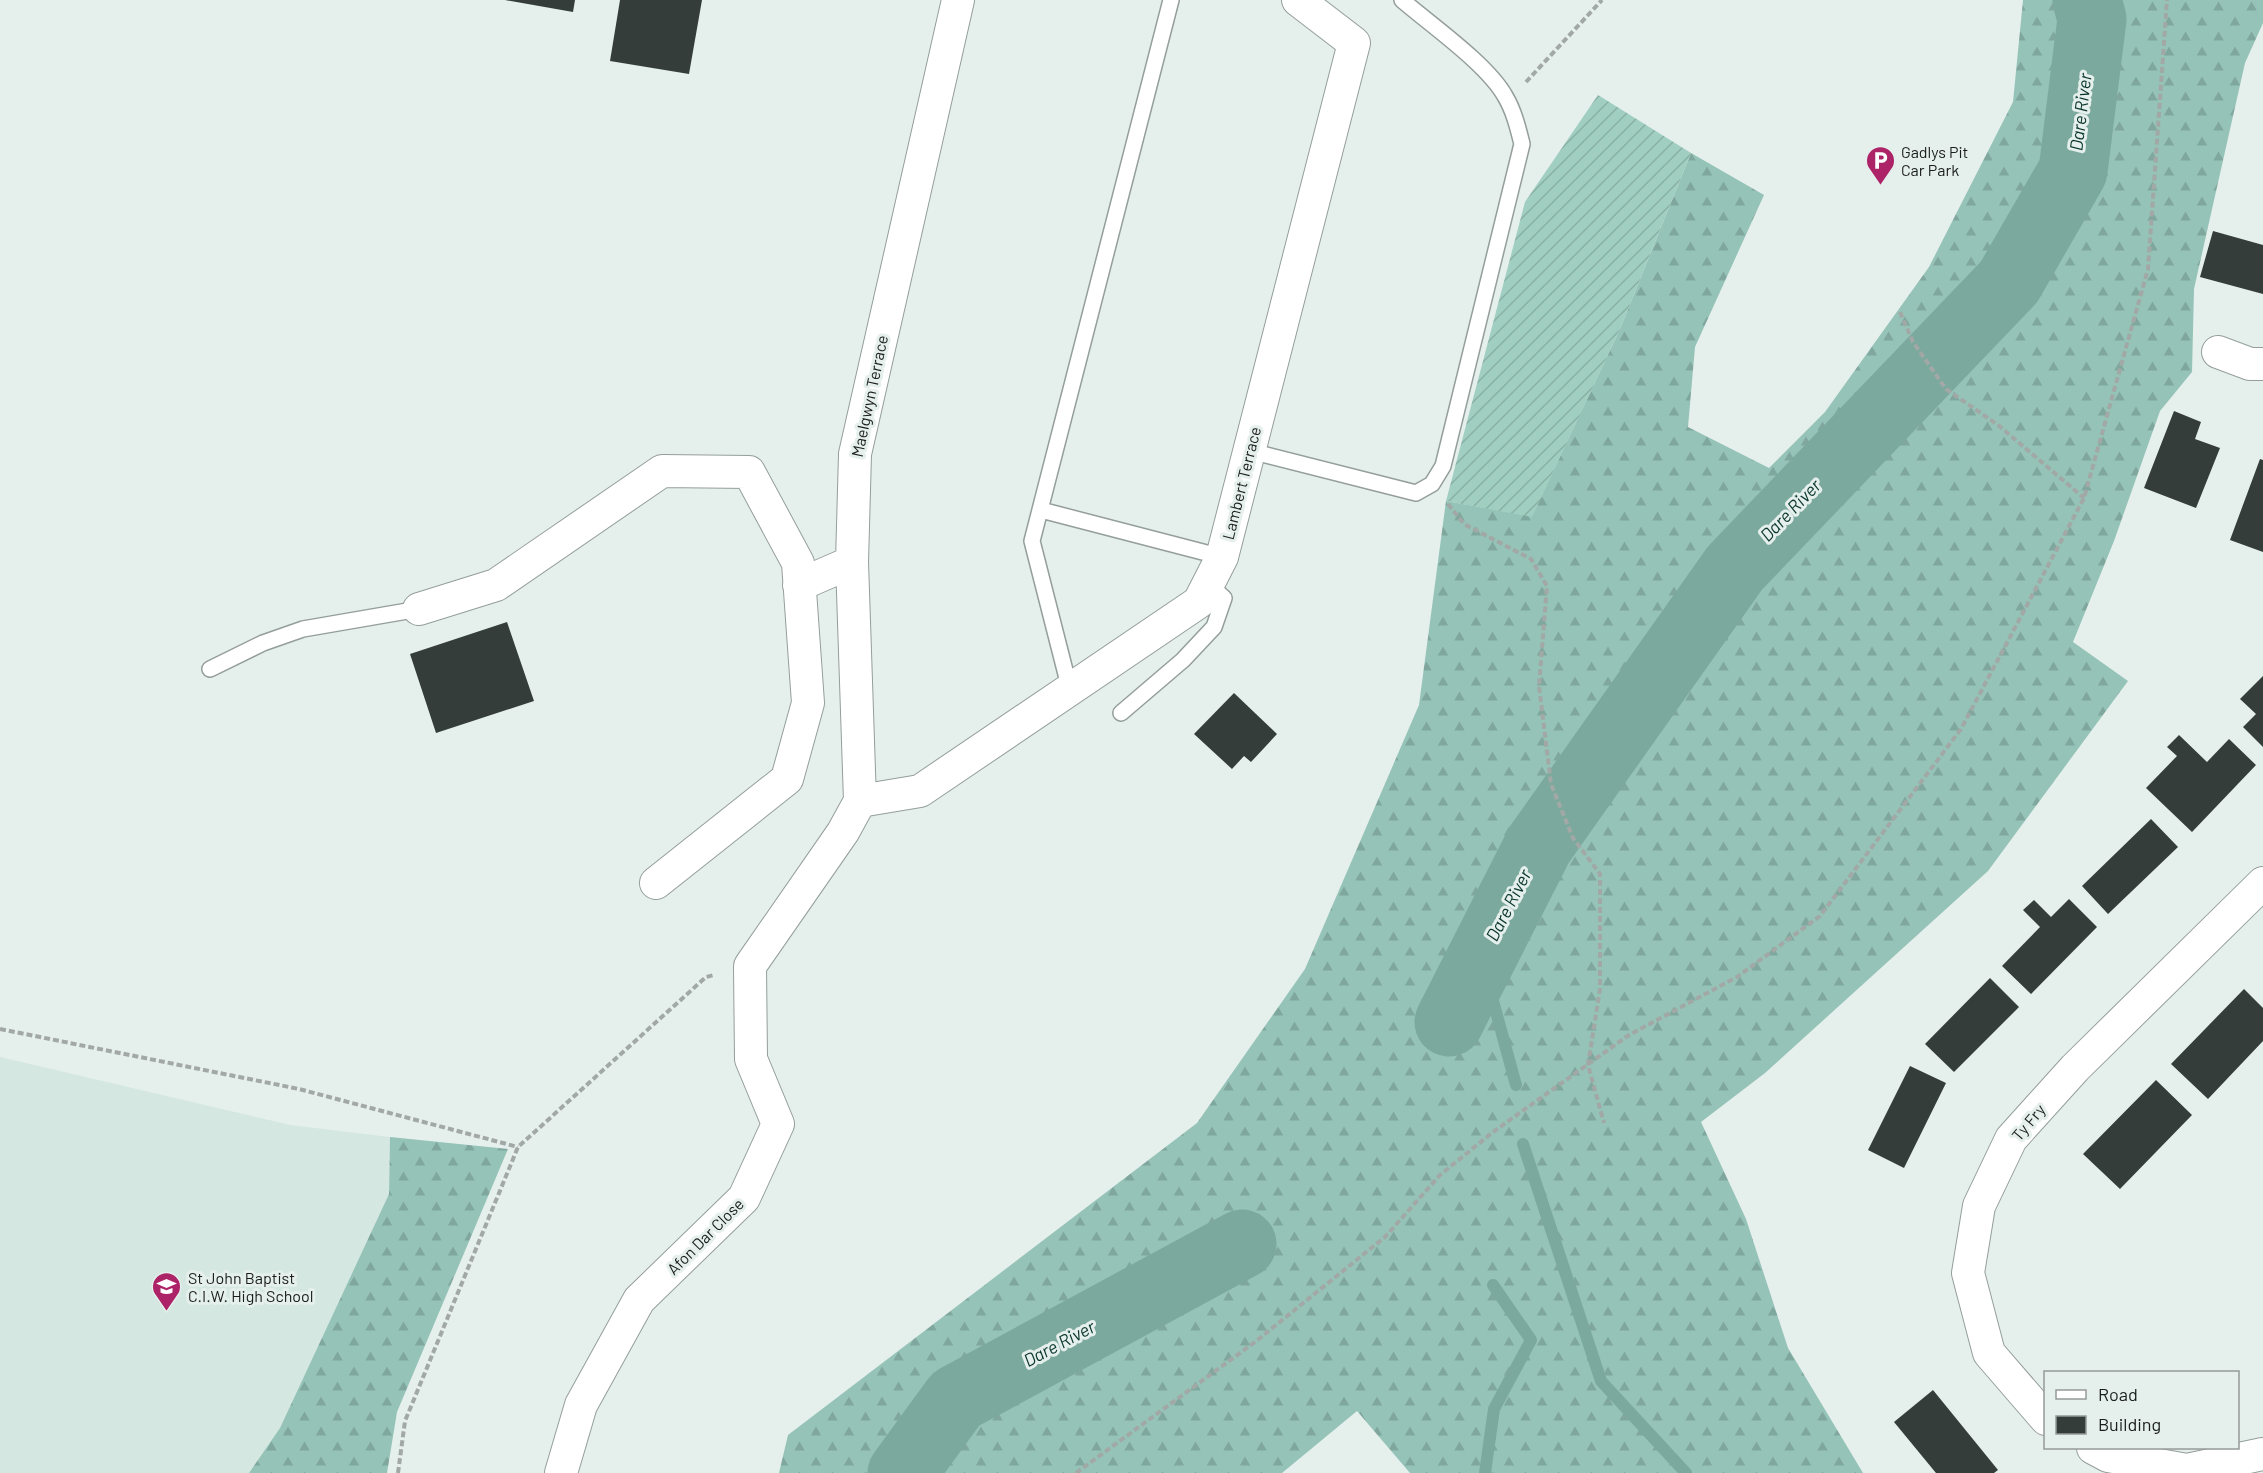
<svg xmlns="http://www.w3.org/2000/svg" width="2263" height="1473" font-family="Barlow,sans-serif">
  <style>
    .built { fill: #d4e7e1 }
    .forest { fill: url(#forest-firs) }
    .garden { fill: url(#garden-furrows) }
    .lines { fill: none; stroke-linecap: round; stroke-linejoin: round }
    .stream { stroke: #7ca99d; stroke-width: 12 }
    .river { stroke: #7ca99d; stroke-width: 69 }
    .building { fill: #343d3a }
    .lane-casing { stroke: #949e9b; stroke-width: 18 }
    .street-casing { stroke: #949e9b; stroke-width: 34 }
    .path { stroke: #a1a8a6; stroke-width: 4; stroke-dasharray: 6 3; stroke-linecap: butt }
    .lane { stroke: #fff; stroke-width: 15 }
    .street { stroke: #fff; stroke-width: 32 }
    .labels { text-anchor: middle; dominant-baseline: central; stroke-width: 6; stroke-linejoin: round; paint-order: stroke }
    .poi-label { font-size: 16px; fill: #1a1d1c; stroke: #e5efec; text-anchor: start }
    .street-label { font-size: 16px; fill: #1a1d1c; stroke: #e5efec }
    .water-label { font-size: 18px; font-style: italic; fill: #0a362d; stroke: #e5efec }
  </style>
  <defs>
    <pattern id="forest-firs" width="22" height="20" patternUnits="userSpaceOnUse" patternTransform="scale(1.5)"><rect width="22" height="20" fill="#95c3b7"/><path d="M5 1l3.5 6h-7zM16 11l3.5 6h-7z" fill="#80a79d"/></pattern>
    <pattern id="garden-furrows" width="10" height="10" patternUnits="userSpaceOnUse" patternTransform="scale(1.5)"><rect width="10" height="10" fill="#a0cec1"/><path d="M-1 1l2-2M0 10L10 0M9 11l2-2" fill="none" stroke="#89b0a5"/></pattern>
  </defs>
  <rect width="100%" height="100%" fill="#e5efec"/>
  <!-- built -->
  <path class="built" d="M0 1057 290 1125 390 1137 389 1194 280 1428 249 1473H0Z"/>
  <!-- forest -->
  <path class="forest" d="M2023 0H2263V23L2245 63 2194 289 2192 372 2160 411 2114 541 2073 642 2128 681 1988 871 1765 1073 1701 1122 1746 1219 1788 1348 1863 1473H1410L1357 1411 1282 1473H779L788 1435 1197 1123 1305 969 1419 705 1446 501 1532 516 1620 329 1691 153 1764 195 1695 347 1688 427 1769 468 1825 412 1929 267 2013 102Z
    M390 1137 508 1149 397 1412 387 1473H249L280 1428 389 1194Z"/>
  <!-- garden -->
  <path class="garden" d="M1598 95 1691 153 1620 329 1532 517 1446 501 1525 202Z"/>
  <g class="lines">
    <!-- stream -->
    <path class="stream" d="M1481 957 1516 1085
      M1523 1144 1601 1381 1686 1473
      M1485 1473 1494 1409 1531 1340 1493 1285"/>
    <!-- river -->
    <path class="river" d="M1449 1022 1539 845 1735 568 2009 282 2073 171 2092 19 2087 0
      M902 1473 956 1399 1242 1244"/>
  </g>
  <!-- building -->
  <path class="building" d="M505 0H575L573 12Z
    M620 0H702L689 74 610 61Z
    M2213 231 2263 245V294L2200 277Z
    M2174 411 2201 422 2195 439 2220 448 2196 508 2144 488Z
    M2260 459 2263 460V552L2230 540Z
    M507 622 534 701 436 733 410 654Z
    M2263 676V747L2243 727 2256 714 2240 699Z
    M1234 693 1277 734 1251 762 1244 756 1232 769 1194 734Z
    M2179 735 2207 762 2229 739 2256 765 2192 832 2146 788 2177 756 2167 747Z
    M2151 819 2178 847 2108 914 2082 886Z
    M2069 899 2097 927 2031 994 2002 966 2040 927 2023 910 2034 900 2051 917Z
    M1990 978 2019 1007 1954 1072 1925 1044Z
    M2244 989 2263 1008V1041L2208 1099 2171 1064Z
    M1910 1066 1946 1083 1904 1168 1868 1150Z
    M2156 1080 2192 1115 2120 1189 2083 1154Z
    M1933 1390 1998 1470 1994 1473H1936L1894 1422Z"/>
  <g class="lines">
    <defs>
      <path id="lane" d="M1250 451 1416 493 1432 484 1443 466 1522 144C1518 128 1514 111 1505 96 1487 64 1431 25 1402 0
        M1041 510 1222 557
        M210 669 263 643 303 629 419 609
        M1070 690 1032 541 1171 0
        M1121 713 1183 660 1214 627 1224 598 1209 584"/>
      <path id="street" d="M2218 352 2250 364H2263
        M799 585 852 562
        M419 609 496 585 662 471 749 472 798 563 808 703 787 779 656 883
        M860 801 920 791 1199 602 1222 557 1354 43 1298 0
        M2046 1419 1989 1353 1968 1273 1979 1206 2011 1139 2075 1068 2263 883
        M2093 1448 2108 1456 2187 1470 2263 1454
        M561 1473 581 1405 639 1300 744 1198 778 1124 751 1059 750 966 843 832 860 801 852 562 855 454 958 0"/>
    </defs>
    <!-- lane casing -->
    <use href="#lane" class="lane-casing"/>
    <!-- street casing -->
    <use href="#street" class="street-casing"/>
    <!-- path -->
    <path class="path" d="M1526 82 1602 0
      M1900 312 1913 342 1946 389 1998 425 2084 498
      M1448 504 1464 524 1531 559 1547 586 1539 686 1551 784 1573 838 1600 874V989L1588 1065 1604 1123
      M0 1029 299 1089 518 1147
      M398 1473 405 1421 518 1147 706 977 714 975
      M1076 1473 1255 1342 1385 1237 1440 1175 1493 1132 1629 1035 1737 977 1820 916 1961 729 2084 498 2148 269 2167 0"/>
    <!-- lane -->
    <use href="#lane" class="lane"/>
    <!-- street -->
    <use href="#street" class="street"/>
  </g>
  <!-- icons -->
  <defs>
    <symbol id="parking-pin" viewBox="-11 -11 22 30"><path d="M0 17L-7.5 6A9.5 9.5 0 1 1 7.5 6Z" fill="#ac2367" stroke="#e5efec"/><path d="M-3.5-5.5H1a3.5 3.5 0 0 1 0 7H-1V5.5H-3.5ZM-1-3.4V-.6H.8a1.4 1.4 0 0 0 0-2.8Z" fill="#fff"/></symbol>
    <symbol id="school-pin" viewBox="-11 -11 22 30"><path d="M0 17L-7.5 6A9.5 9.5 0 1 1 7.5 6Z" fill="#ac2367" stroke="#e5efec"/><path d="M0-5L7-2L0 1L-7-2ZM-4 1L0 2.5L4 1V4Q0 6-4 4Z" fill="#fff"/></symbol>
  </defs>
  <g fill-rule="evenodd">
    <use href="#parking-pin" x="1864" y="144" width="33" height="45"/>
    <use href="#school-pin" x="150" y="1270" width="33" height="45"/>
  </g>
  <g class="labels">
    <!-- poi labels -->
    <g class="poi-label">
      <text x="1901" y="151">Gadlys Pit<tspan x="1901" dy="18">Car Park</tspan></text>
      <text x="188" y="1277">St John Baptist<tspan x="188" dy="18">C.I.W. High School</tspan></text>
    </g>
    <!-- street labels -->
    <g class="street-label">
      <text transform="translate(869 396) rotate(-78)">Maelgwyn Terrace</text>
      <text transform="translate(1241 483) rotate(-76)">Lambert Terrace</text>
      <text transform="translate(2028 1122) rotate(-50)">Ty Fry</text>
      <text transform="translate(705 1236) rotate(-45)">Afon Dar Close</text>
    </g>
    <!-- water labels -->
    <g class="water-label">
      <text transform="translate(2080 112) rotate(-83)">Dare River</text>
      <text transform="translate(1790 510) rotate(-46)">Dare River</text>
      <text transform="translate(1508 905) rotate(-63)">Dare River</text>
      <text transform="translate(1059 1343) rotate(-28)">Dare River</text>
    </g>
  </g>
  <!-- legend -->
  <rect x="2044" y="1371" width="195" height="78" fill="#e5efec" stroke="#949b99" stroke-width="1.5"/>
  <rect x="2056" y="1390" width="30" height="9" fill="#ffffff" stroke="#949b99" stroke-width="1.5"/>
  <text x="2098" y="1401" font-size="18" fill="#1a1d1c">Road</text>
  <rect x="2056" y="1416" width="30" height="18" fill="#343d3a" stroke="#949b99" stroke-width="1.5"/>
  <text x="2098" y="1431" font-size="18" fill="#1a1d1c">Building</text>
</svg>
